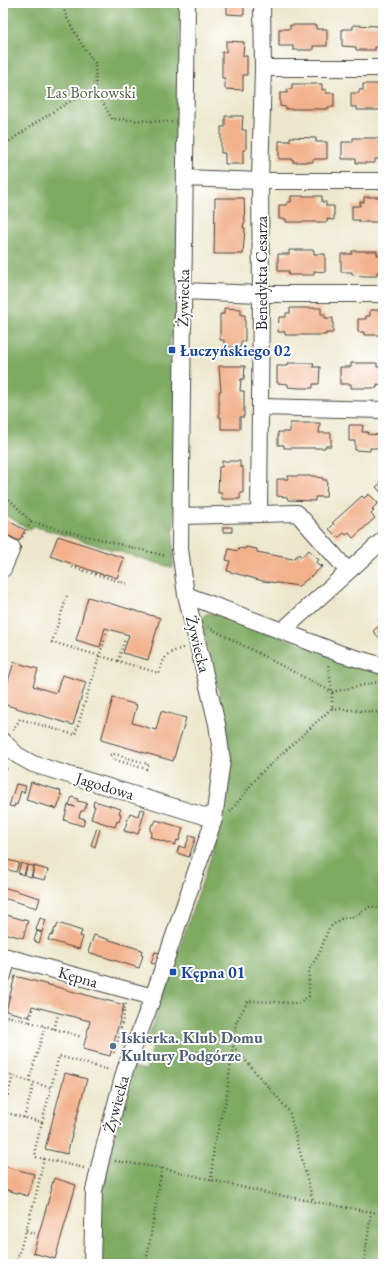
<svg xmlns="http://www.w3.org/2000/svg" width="386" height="1267" font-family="'EB Garamond',serif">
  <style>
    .forest { fill: #7faa62; stroke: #556a46 }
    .building { fill: #f2b18b }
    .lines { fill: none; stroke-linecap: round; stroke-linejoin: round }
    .minor-casing { stroke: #484743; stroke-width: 18 }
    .path { stroke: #484743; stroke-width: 2.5; stroke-dasharray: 1 3; stroke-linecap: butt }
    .minor { stroke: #fff; stroke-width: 16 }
    .transit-dot { fill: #1a4fb4; stroke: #fff; stroke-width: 1.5 }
    .service-dot { fill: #5c6f8a; stroke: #fff; stroke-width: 1.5 }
    .labels { text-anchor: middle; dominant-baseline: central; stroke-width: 4; stroke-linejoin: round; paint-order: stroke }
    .park-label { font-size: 16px; fill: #546143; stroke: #fff }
    .street-label { font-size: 16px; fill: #2b2b2b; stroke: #fff }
    .transit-label { font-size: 16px; font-weight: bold; fill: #164399; stroke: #fff; text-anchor: start }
    .service-label { font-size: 16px; font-weight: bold; fill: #4e5e75; stroke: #fff; text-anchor: start }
  </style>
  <rect width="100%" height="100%" fill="#fff"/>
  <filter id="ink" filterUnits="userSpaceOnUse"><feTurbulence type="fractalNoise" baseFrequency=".025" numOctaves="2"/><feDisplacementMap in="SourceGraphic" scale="8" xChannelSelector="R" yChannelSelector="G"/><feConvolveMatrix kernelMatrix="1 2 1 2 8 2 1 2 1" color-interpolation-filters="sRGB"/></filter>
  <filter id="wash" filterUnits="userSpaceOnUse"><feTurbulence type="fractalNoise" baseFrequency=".012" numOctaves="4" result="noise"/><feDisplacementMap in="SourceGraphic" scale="16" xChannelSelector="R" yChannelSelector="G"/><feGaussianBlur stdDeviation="0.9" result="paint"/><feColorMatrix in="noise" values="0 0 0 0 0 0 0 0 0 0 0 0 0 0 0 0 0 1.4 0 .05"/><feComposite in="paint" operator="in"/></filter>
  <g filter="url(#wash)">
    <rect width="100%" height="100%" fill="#ece7cc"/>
    <!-- forest -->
    <path class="forest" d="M3 3H180L176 337H170V363H176L173 568 33 526 31 530 3 514Z
      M211 613 383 672V1264H100L102 1186 133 1067 146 1070 152 1047 146 1044 222 825C226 800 232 774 229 748 225 705 210 661 200 619L206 614Z"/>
    <g id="blocks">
      <!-- building -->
      <path class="building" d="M227 3H244V15L227 14Z
        M290 25H316V29H327V46H313V50H293V46H279V29H290Z
        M353 25 378 26V29H383V47H375V50H356V47L342 46V29H353Z
        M226 41 244 42 243 56H247V75H243V90L225 89V78H222V52H226Z
        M292 84H322V90L326 89V93H334V107H328V109H286V107L280 106V93H287V89H292Z
        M363 84H383V110H357V107H351V93H359V90H363Z
        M225 116H243L242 130H246V150H243V164H225V153H221V127H225Z
        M290 137 316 138V142H327V159H313V162H293V159H279V141H290Z
        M353 138H379V142H383V159H375V163H356V159H342V142H353Z
        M291 196H322V202H326V206H334V220L327 219V222H286V219H279V205H287V202H291Z
        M364 197H383V222H359V220H352V206H360V202H364Z
        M215 198H244L245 223H244L243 228H245L243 254H214Z
        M289 250H314V254H325V272L314 271V275H288L289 271H278V254H289Z
        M352 251H377V255H383V272H377V276H364L352 275V272H341V254H352Z
        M224 308 241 309V315H245V341H241V347H224V340H220V314H224Z
        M290 308H321V314H325V318H333V333H326V335H285V332H278L279 317H286V313H290Z
        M370 310H383V335H364V332H358V319H366V316H370Z
        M288 363H314L313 367H320L319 384H313V388H300L288 387V384L277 383V366H288Z
        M351 363H377V367H383V385L377 384V388H351V384H340V367H351Z
        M219 366H245L244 379H241L240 391H244V417H240V429H221V417H219V391H221Z
        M290 423H320L319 433H331V446H325V448H284V445H278V432H290Z
        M349 425H363L362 432H368L367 434 381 435V448H370V451L355 450V441H349Z
        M222 461H240V467H243V493H240V499H222V493H218L219 467H222Z
        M288 476H316V477L323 478V480H327L326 497H315V501L288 500 287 497 277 496V479H288Z
        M383 478V495L376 487 381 483 379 481Z
        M369 494 378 503 372 509 374 511 371 514 375 518 353 538 349 533 346 535 344 533 338 538 329 529 334 524 332 523 362 496 364 498Z
        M3 518 25 530 19 541 3 533Z
        M223 527H232V532H223Z
        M58 536 124 558 117 578 105 574 104 575 50 556Z
        M246 547 257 549V552L293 559 299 554 301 557 309 550 316 558 317 557 319 560 316 562 320 567 322 565 323 566 299 586 263 581 227 571 230 561 226 560 229 549 238 551 239 548 245 549Z
        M88 597 160 618 148 660 123 653 129 635 105 628 100 647 76 640Z
        M383 615V642L373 631 382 623 378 619Z
        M14 662 38 669 33 686 56 693 62 675 86 682 73 725 3 704V697Z
        M113 698 137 705 132 723 156 730 161 711 186 718 173 761 101 740Z
        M31 782 61 791 60 795H62L57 809 26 800Z
        M16 784 26 786 24 793 21 791 17 805 15 804 14 807 9 806Z
        M72 797 78 799 77 801 87 803 84 811H81L79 817 85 819 83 826 64 820 68 805 75 807 69 805Z
        M94 801 121 809 119 813 121 814 119 822 117 821 115 827 91 819 95 806H93Z
        M140 809 145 810 138 834 132 832V833L124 831 130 813 138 816Z
        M156 820 183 828 179 841 177 840 175 845 150 837 152 832 150 831 152 824H154Z
        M97 828 100 829 95 847 91 845Z
        M190 835 196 837 189 857 177 853 179 846 185 848Z
        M3 857 8 858 4 868H3Z
        M8 860 19 863 16 872 5 869Z
        M21 863 27 865 24 875 18 873Z
        M27 865 34 866 31 877 25 875Z
        M34 866 48 870 45 880 32 877Z
        M3 887 40 898 37 908 3 898Z
        M3 914 28 921 23 938 3 933Z
        M40 918 46 920 42 932 36 930Z
        M58 923 82 931 80 936 83 937 79 949 48 940 50 935 52 936 55 928 56 929Z
        M37 931 42 933 39 943 34 941Z
        M94 935 142 950 141 955H143L139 968 88 952Z
        M155 952 160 953 157 965 151 963Z
        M15 976 124 1005 110 1056 83 1049 90 1021 32 1006 29 1017 6 1011Z
        M65 1073 87 1079 67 1154 45 1149Z
        M3 1166 34 1174 28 1196 3 1189Z
        M54 1178 76 1185 55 1259 33 1253 52 1188H51Z"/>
    </g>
  </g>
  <g filter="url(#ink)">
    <use href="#blocks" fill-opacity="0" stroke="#484743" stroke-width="1"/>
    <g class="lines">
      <defs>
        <path id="minor" d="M263 68H383
          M185 178 260 181H383
          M183 291 261 294H383
          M260 407 383 410
          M259 514 261 294 260 181 263 68 262 3
          M181 516 297 513 348 571
          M3 543 12 548 3 569
          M186 595 282 631 383 540
          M282 631 341 654 383 666
          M3 741 17 755 33 764 214 819
          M3 956 153 997
          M3 975 8 957
          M92 1264 94 1191 101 1159 125 1070 153 997 214 819 222 760 217 724 186 595 180 549 187 3"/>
      </defs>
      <!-- minor casing -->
      <use href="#minor" class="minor-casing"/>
      <!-- path -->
      <path class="path" d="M62 3 67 18 82 45 95 63 96 90 112 119 172 122
        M3 146 34 124 67 103 96 90
        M3 494 14 504 31 522 22 538
        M31 522 166 556
        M72 567 128 584
        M67 596 52 642 159 673C164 656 166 653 183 648
        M208 627 332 692 382 681
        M118 661 125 639
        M332 708 383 713
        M13 730 20 719 75 735 107 631
        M110 755 115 754 148 764 146 769 112 759
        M3 771 9 767
        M230 812 259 775 332 708V692L328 663
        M3 1015 45 1026
        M29 1022 33 1009
        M54 1029 58 1015
        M124 1033 120 1032 126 1004
        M233 1046 289 1111 313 1201
        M114 1053 120 1032
        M3 1073 51 1088 59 1056 110 1070
        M29 1081 45 1026 82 1037
        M3 1111 13 1076
        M3 1112 42 1122 51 1088
        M24 1118 34 1083
        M42 1122 35 1149 36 1157 84 1168
        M115 1161 162 1168 266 1193 383 1214
        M211 1181 214 1145 226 1100 236 1022 248 1001C265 1001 282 1003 299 1003L309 996V970L319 954 329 928 342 918 353 917 371 906 383 910
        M26 1231 36 1234
        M16 1264 36 1195 44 1158
        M146 1264 162 1168
        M364 1264 371 1212"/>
      <!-- minor -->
      <use href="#minor" class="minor"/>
    </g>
  </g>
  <!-- markers -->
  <g class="transit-dot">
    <rect x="168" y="346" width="8" height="8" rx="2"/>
    <rect x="169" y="968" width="8" height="8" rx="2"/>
  </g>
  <circle class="service-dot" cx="113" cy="1046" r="4"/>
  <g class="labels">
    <!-- park labels -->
    <g class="park-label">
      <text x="91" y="92">Las Borkowski</text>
    </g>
    <!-- street labels -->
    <g class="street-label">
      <text transform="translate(261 273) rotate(-90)">Benedykta Cesarza</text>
      <text transform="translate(183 298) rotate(-89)">Żywiecka</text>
      <text transform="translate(198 644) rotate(76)">Żywiecka</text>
      <text transform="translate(105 786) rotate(17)">Jagodowa</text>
      <text transform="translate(78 977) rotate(16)">Kępna</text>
      <text transform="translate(116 1104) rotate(-75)">Żywiecka</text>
    </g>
    <!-- transit labels -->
    <g class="transit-label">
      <text x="180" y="350">Łuczyńskiego 02</text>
      <text x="181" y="972">Kępna 01</text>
    </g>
    <!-- service labels -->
    <g class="service-label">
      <text x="121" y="1037">Iskierka. Klub Domu<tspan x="121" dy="18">Kultury Podgórze</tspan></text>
    </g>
  </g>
  <!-- margin -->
  <rect width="386" height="1267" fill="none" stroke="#fff" stroke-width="16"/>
</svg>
